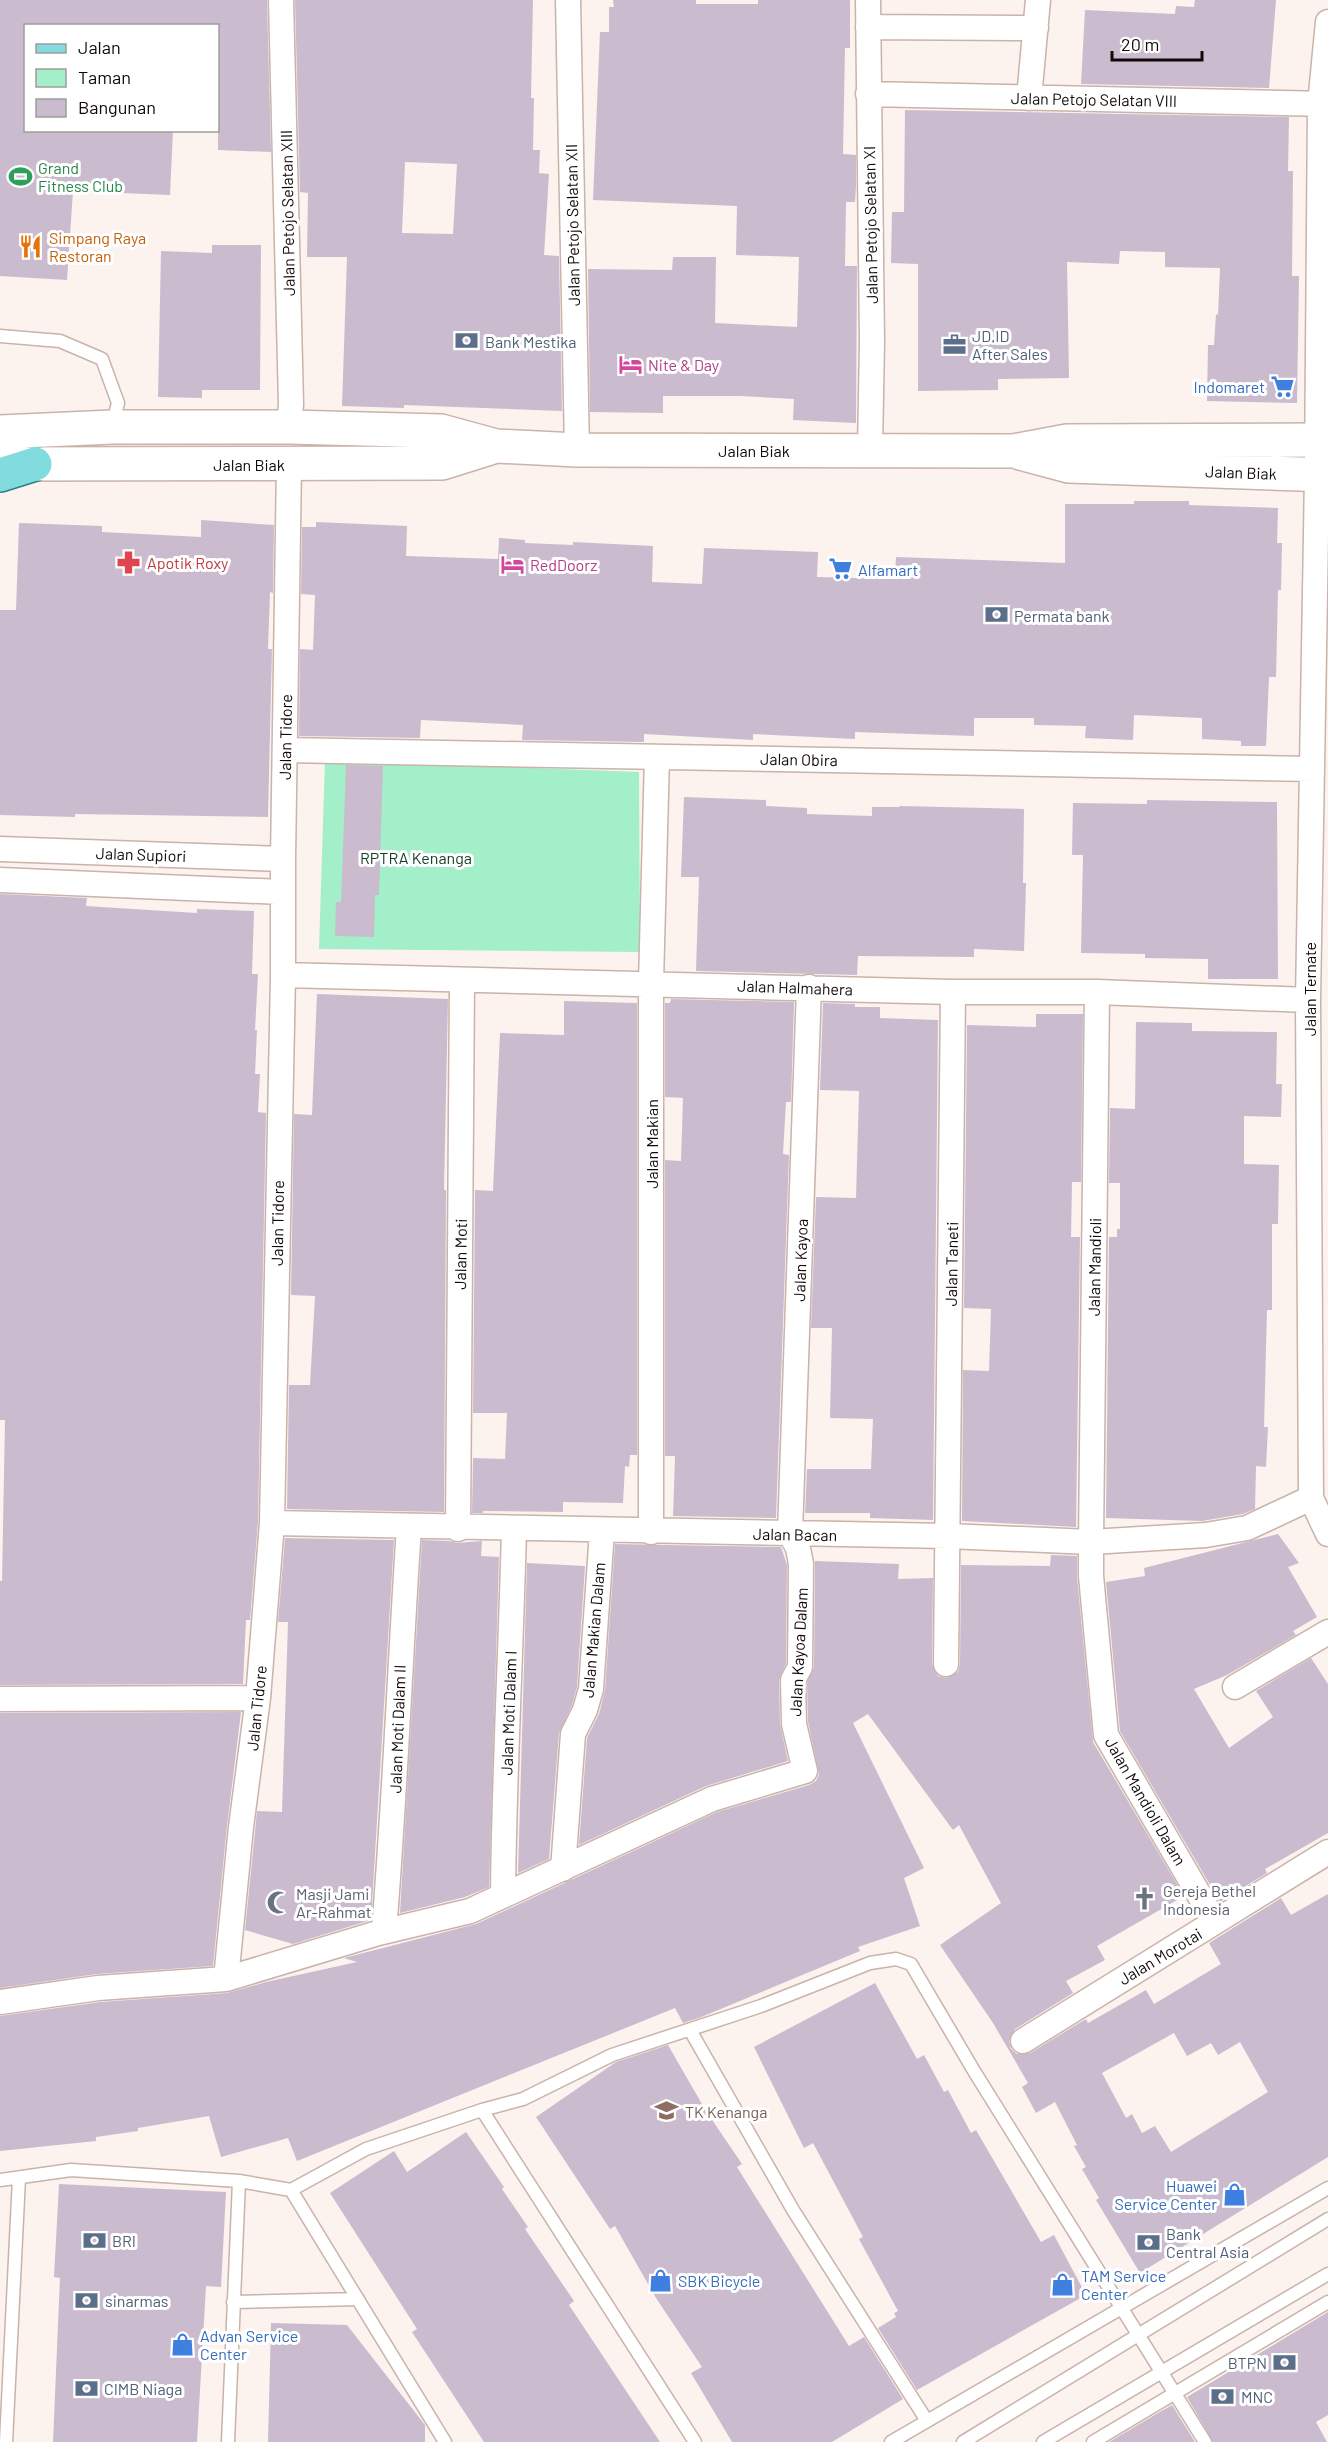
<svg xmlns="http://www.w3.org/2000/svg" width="1328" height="2442" font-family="Barlow,sans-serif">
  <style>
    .green { fill: #a3efc9 }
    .building { fill: #cabcce; fill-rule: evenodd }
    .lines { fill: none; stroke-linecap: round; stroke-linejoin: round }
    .service-casing { stroke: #c9b3aa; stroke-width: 15 }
    .minor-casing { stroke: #c9b3aa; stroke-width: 27 }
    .secondary-casing { stroke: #c9b3aa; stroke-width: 36 }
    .primary-casing { stroke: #248286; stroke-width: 36 }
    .service { stroke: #fff; stroke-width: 12 }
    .minor { stroke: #fff; stroke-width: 24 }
    .secondary { stroke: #fff; stroke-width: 33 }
    .primary { stroke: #82dbdf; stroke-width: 33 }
    .labels { text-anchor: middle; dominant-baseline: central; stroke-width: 6; stroke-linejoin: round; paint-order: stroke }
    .street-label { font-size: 16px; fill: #100907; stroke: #fff }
    .leisure-label { font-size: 16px; fill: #27864d; stroke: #fff; text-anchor: start }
    .food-label { font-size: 16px; fill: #c56008; stroke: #fff; text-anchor: start }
    .service-label { font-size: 16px; fill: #4e5e75; stroke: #fff; text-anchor: start }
    .hotel-label { font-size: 16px; fill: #b23c85; stroke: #fff; text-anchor: start }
    .shop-label { font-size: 16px; fill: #366cbe; stroke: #fff; text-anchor: start }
    .health-label { font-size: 16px; fill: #be3a42; stroke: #fff; text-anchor: start }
    .park-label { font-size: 16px; fill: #123b29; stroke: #fff }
    .worship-label { font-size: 16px; fill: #5b616d; stroke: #fff; text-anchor: start }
    .education-label { font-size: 16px; fill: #785e54; stroke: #fff; text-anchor: start }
  </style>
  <rect width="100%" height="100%" fill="#fcf2ee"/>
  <!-- green -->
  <path class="green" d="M325 760 639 772 640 952 319 949Z"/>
  <!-- building -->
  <path class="building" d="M0 0H267L271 152 218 150V26H26V130H173L170 195 73 191 67 280 0 276Z
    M295 0H533L531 98H534L533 150H540L539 173 549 174 544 255 559 256 562 411 404 405V408L342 406 347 257H307L308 193 300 192ZM405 162 457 164 453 234 402 233Z
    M613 0H696V4H758V0H850V48H845L843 154 856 155V186L855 202H846L845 266H857L856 423 793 420 794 399 740 396H663V413L590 412 588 269 672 270 673 257H716L715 323 797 327 799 257 736 255 737 206 593 200 600 32H609V7H614Z
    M1195 0H1276L1269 88 1081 84 1085 10 1175 14 1176 6 1194 7Z
    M905 110 1289 117 1288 171H1293L1292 276H1299L1297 403 1207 401 1208 345H1214L1216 314 1218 315 1220 268 1165 267V252L1120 251 1119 264 1067 262 1069 378 998 379V390L918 391V264L891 263 892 212H904Z
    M212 245H261L260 390H202V398L158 397 161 251 212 253Z
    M1134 501H1189V505L1278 508 1277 543H1282L1281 590H1278L1276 677H1269L1266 746H1241V741L1202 739V718L1134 715 1133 740 1085 738 1086 726 1034 725V718H974V736L855 732V739L753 734V740L644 734V742L522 740 523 725 421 720 420 738 299 736 300 649 313 650 315 595 301 594 302 527H316V522L407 526 406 556 498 559 499 538 525 540V543L573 545V542L653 546 652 582 702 584 704 548 818 552 817 577 895 579 896 557 1065 563V504H1134Z
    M201 520 274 525 273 593 270 592 268 649H272L268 817 75 814V817L0 815V610H16L19 523 102 526V532L201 537Z
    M346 765 383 766 379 895H375L374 937 335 936 336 902H341Z
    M684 797 766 800V806L807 808V814L872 816V807H899L900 806 1024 809 1023 883H1026L1024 951 974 949V957L858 956 857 975 696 971 699 877H681Z
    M1147 800 1277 802 1278 979H1208V959L1145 958V954L1081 953 1083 855H1072L1073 803 1147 804Z
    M0 894 87 898 86 906 197 913V909L254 911 252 974H258L255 1030H257L255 1074H260L258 1112 266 1113 258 1522 250 1620H246L243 1684 0 1685V1581H2L5 1420H0Z
    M317 994 448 999 444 1190H446L444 1512 287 1509 289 1385H310L315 1296 291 1295 294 1114 312 1115Z
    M671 999 794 1002 791 1102H786L783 1154 789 1155 776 1518 673 1516 675 1456H665V1160L681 1161 683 1098 665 1097V1003H670Z
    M564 1001 637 1003V1455H630L629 1467 625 1466 623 1503 563 1502V1512L483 1511V1513H472L473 1458 505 1459 507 1413H473L475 1190 493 1191 500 1033 564 1035Z
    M823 1003 855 1004V1007H880V1018L938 1020 933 1520 870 1518V1513H805L807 1469H871L873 1419 830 1418 832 1328H811L816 1197 856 1198 859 1091 820 1090Z
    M1036 1014H1083L1081 1182H1072L1071 1237H1080L1076 1527 962 1521 963 1370 989 1371 991 1309 964 1308 967 1025 1036 1027Z
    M1136 1022 1192 1023V1031L1277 1032 1276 1084H1282L1281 1117 1244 1116V1164L1279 1165 1278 1224H1272V1310H1267L1264 1427H1268L1266 1467 1256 1466 1255 1509 1243 1514 1202 1521 1106 1518 1109 1237H1117V1229H1120V1183H1109L1110 1108 1135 1109Z
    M1278 1534 1299 1563 1288 1567 1317 1617 1293 1631 1296 1635 1227 1675 1194 1689 1229 1748 1273 1717 1256 1691 1311 1658 1328 1684V1833L1265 1869 1267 1873 1220 1902 1120 1731 1106 1582 1145 1576 1144 1568Z
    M285 1538 394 1540 371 1920 293 1944 245 1930 257 1811 282 1812 288 1622H278Z
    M422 1540 450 1541 457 1543 482 1541 481 1556 499 1557 489 1887 465 1897 400 1913Z
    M615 1544 781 1547 787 1565 786 1663 779 1680 780 1724 788 1761 706 1786 579 1845 587 1738 599 1714 605 1690Z
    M1051 1555 1077 1556V1577L1093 1742 1184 1896 1097 1946 1105 1960 1066 1981 1073 1993 1015 2029 1009 2041 1011 2049 1017 2054 1030 2053 1086 2019 1088 2023 1146 1990 1154 2004 1221 1964 1209 1943 1281 1898 1291 1915 1328 1894V2157L1140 2273 1096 2200 1099 2198 1082 2169 1086 2167 1074 2146 1077 2145 1055 2102 1036 2113 1022 2087 1028 2083 993 2023 940 1945 1001 1903 959 1825 953 1830 868 1714 853 1723 924 1868 904 1878 920 1926 858 1947 860 1951 699 2018 683 2023 675 2008 297 2161 288 2138 221 2157 209 2116 138 2128V2131L96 2137V2141L0 2151V2016L100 2002 227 1993 266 1982 357 1962 344 1958 476 1924 717 1812 809 1785 816 1781 819 1774 808 1722 807 1683 814 1667 815 1561 899 1564 898 1579 933 1578 932 1664 938 1676 946 1678 958 1672 960 1664 961 1565 1050 1566ZM1174 2033 1187 2056 1211 2043 1218 2055 1240 2042 1268 2092 1171 2152 1155 2126 1142 2133 1132 2114 1126 2118 1102 2073Z
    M527 1563 585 1566 577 1687 572 1705 559 1733 549 1859 518 1873Z
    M241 1712 227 1826 213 1966 97 1974 0 1988V1713Z
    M875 1983 917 2059 924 2055 944 2092 948 2090 971 2133 976 2130 1041 2242 1054 2235 1086 2295 917 2390 878 2328 896 2317 894 2313 898 2311 859 2239 863 2237 813 2143 804 2148 754 2047Z
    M668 2045 706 2111 742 2164 737 2167 849 2346 864 2337 903 2399 832 2442H732L691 2373 702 2367 656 2298 615 2226 610 2229 536 2117 616 2062Z
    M466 2132 504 2187 502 2189 528 2227 525 2229 574 2301 569 2305 660 2442H484L412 2332 417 2329 330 2193 394 2151 407 2172Z
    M59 2184 226 2192 221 2287 206 2286 197 2442H53L60 2278 54 2277Z
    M1328 2312V2415L1316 2422 1327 2442H1213L1187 2397Z
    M271 2323 347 2325 425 2425V2442H268Z
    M1172 2405 1195 2442H1109L1158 2413Z"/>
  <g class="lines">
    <defs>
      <path id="service" d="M0 336 60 341 102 359 118 403 112 426
        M690 2030 793 2210 927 2421
        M482 2110 695 2442
        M0 2180 71 2170 239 2181 291 2190 366 2149 482 2110 523 2099 612 2055 761 2006 870 1963 896 1959 911 1964 974 2071 1205 2442
        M291 2190 445 2442
        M233 2302 358 2299
        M6 2442 19 2178
        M228 2442 239 2181
        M891 2442 1328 2188
        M963 2442 1328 2219
        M1043 2442 1328 2274
        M1093 2442 1328 2302"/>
      <path id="minor" d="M281 0 291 404 289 427
        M568 0 577 450
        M868 0 872 342 870 449
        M1328 22 1320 104 1317 475 1308 1000 1311 1498 1328 1534
        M868 27 1036 28
        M868 94 1328 104
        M1029 98 1038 0
        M285 750 1312 769
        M0 849 283 859
        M0 880 282 892
        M283 975 953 992H1097L1308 1000
        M1097 992 1091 1542V1576L1106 1735 1208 1910
        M272 1523 948 1536 1091 1542 1206 1535 1247 1528 1311 1498
        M458 1529 462 980
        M651 1532V983L657 757
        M946 1664 953 992
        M1235 1687 1328 1632
        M0 1699 258 1698
        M563 1869 573 1734 585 1710 591 1689 602 1531
        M503 1896C504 1774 511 1652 514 1529
        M384 1931C395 1796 400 1662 409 1527
        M226 1979 241 1827 258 1698 272 1523 283 975V859L289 464
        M0 2002 98 1988 226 1979 378 1933 470 1911 712 1799 805 1771 794 1724 793 1680 800 1667 801 1564 798 1548 790 1533 809 987
        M1023 2041 1328 1852"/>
      <path id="secondary" d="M0 432 112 427H289L441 431 496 446 577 450 1013 451 1067 441 1328 440
        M1020 453 1069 466 1328 475
        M5 464 442 463 496 446"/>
      <path id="primary" d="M0 475 35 464"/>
    </defs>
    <!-- service casing -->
    <use href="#service" class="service-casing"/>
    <!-- minor casing -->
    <use href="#minor" class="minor-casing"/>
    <!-- secondary casing -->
    <use href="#secondary" class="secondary-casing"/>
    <!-- primary casing -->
    <use href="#primary" class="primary-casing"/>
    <!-- service -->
    <use href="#service" class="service"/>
    <!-- minor -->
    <use href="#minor" class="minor"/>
    <!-- secondary -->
    <use href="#secondary" class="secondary"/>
    <!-- primary -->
    <use href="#primary" class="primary"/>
  </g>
  <!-- icons -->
  <defs>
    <symbol id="stadium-bare" viewBox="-9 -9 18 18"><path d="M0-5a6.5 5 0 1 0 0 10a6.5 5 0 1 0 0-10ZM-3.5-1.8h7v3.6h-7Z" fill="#2e9e5b" stroke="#fff" stroke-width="2.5" paint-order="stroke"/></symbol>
    <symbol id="restaurant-bare" viewBox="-9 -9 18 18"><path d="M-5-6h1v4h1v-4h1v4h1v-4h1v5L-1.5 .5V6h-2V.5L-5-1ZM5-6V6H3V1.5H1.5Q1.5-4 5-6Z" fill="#e8710a" stroke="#fff" stroke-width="2.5" paint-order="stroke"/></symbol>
    <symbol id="bank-bare" viewBox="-9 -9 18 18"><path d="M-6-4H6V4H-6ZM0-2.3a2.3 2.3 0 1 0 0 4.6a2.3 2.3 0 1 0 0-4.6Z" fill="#5c6f8a" stroke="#fff" stroke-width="2.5" paint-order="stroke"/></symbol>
    <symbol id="office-bare" viewBox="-9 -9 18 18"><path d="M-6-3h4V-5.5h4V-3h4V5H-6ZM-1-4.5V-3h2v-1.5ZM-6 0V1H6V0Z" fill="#5c6f8a" stroke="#fff" stroke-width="2.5" paint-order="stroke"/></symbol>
    <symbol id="hotel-bare" viewBox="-9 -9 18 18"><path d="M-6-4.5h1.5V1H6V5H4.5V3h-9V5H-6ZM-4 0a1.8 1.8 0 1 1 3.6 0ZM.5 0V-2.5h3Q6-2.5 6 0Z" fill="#d1479c" stroke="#fff" stroke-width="2.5" paint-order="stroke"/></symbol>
    <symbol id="supermarket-bare" viewBox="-9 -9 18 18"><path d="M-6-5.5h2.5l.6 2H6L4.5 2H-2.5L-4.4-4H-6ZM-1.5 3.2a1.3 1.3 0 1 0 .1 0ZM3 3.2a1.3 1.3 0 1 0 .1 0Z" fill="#3f7fe0" stroke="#fff" stroke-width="2.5" paint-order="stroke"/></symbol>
    <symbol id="pharmacy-bare" viewBox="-9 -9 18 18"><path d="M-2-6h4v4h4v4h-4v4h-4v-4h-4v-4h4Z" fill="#e0444e" stroke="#fff" stroke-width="2.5" paint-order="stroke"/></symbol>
    <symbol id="church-bare" viewBox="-9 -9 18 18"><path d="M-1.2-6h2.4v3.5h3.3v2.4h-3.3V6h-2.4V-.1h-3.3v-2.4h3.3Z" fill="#6b7280" stroke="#fff" stroke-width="2.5" paint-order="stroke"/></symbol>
    <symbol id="mosque-bare" viewBox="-9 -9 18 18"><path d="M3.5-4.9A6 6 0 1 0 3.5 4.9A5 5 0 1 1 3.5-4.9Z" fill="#6b7280" stroke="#fff" stroke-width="2.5" paint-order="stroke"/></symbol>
    <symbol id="school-bare" viewBox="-9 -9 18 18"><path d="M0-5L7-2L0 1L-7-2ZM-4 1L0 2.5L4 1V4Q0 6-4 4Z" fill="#8d6e63" stroke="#fff" stroke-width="2.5" paint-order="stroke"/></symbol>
    <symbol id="shop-bare" viewBox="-9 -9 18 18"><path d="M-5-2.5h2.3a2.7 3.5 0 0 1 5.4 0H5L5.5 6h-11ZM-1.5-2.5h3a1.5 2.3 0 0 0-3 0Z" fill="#3f7fe0" stroke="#fff" stroke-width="2.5" paint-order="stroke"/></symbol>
  </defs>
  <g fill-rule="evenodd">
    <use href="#stadium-bare" x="4" y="160" width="33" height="33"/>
    <use href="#restaurant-bare" x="14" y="230" width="33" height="33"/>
    <use href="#bank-bare" x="450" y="324" width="33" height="33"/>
    <use href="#office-bare" x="938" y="328" width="33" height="33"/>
    <use href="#hotel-bare" x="614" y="348" width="33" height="33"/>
    <use href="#supermarket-bare" x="1266" y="370" width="33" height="33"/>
    <use href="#pharmacy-bare" x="112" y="546" width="33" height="33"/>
    <use href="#hotel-bare" x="496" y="548" width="33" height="33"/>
    <use href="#supermarket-bare" x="824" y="552" width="33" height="33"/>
    <use href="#bank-bare" x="980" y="598" width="33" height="33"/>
    <use href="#church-bare" x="1128" y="1882" width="33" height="33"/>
    <use href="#mosque-bare" x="262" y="1886" width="33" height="33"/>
    <use href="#school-bare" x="650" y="2094" width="33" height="33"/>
    <use href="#shop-bare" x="1218" y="2178" width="33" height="33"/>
    <use href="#bank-bare" x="78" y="2224" width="33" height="33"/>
    <use href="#bank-bare" x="1132" y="2226" width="33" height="33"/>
    <use href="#shop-bare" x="644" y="2264" width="33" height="33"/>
    <use href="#shop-bare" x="1046" y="2268" width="33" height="33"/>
    <use href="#bank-bare" x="70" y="2284" width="33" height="33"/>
    <use href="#shop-bare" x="166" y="2328" width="33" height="33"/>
    <use href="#bank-bare" x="1268" y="2346" width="33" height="33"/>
    <use href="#bank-bare" x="70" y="2372" width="33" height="33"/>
    <use href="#bank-bare" x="1206" y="2380" width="33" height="33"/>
  </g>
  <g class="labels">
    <!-- street labels -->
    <g class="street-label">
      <text transform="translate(1094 99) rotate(1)">Jalan Petojo Selatan VIII</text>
      <text transform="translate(287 213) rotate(-91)">Jalan Petojo Selatan XIII</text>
      <text transform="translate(572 225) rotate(-91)">Jalan Petojo Selatan XII</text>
      <text transform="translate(870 225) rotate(-91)">Jalan Petojo Selatan XI</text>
      <text x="754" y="450">Jalan Biak</text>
      <text x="249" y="464">Jalan Biak</text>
      <text transform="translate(1241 472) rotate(2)">Jalan Biak</text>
      <text transform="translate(285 737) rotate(-89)">Jalan Tidore</text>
      <text transform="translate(799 759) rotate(1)">Jalan Obira</text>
      <text transform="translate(141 854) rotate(2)">Jalan Supiori</text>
      <text transform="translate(795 987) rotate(2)">Jalan Halmahera</text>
      <text transform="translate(1309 989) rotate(-90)">Jalan Ternate</text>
      <text transform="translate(651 1144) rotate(-90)">Jalan Makian</text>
      <text transform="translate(277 1223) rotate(-89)">Jalan Tidore</text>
      <text transform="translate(460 1254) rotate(-89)">Jalan Moti</text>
      <text transform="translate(800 1260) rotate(-88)">Jalan Kayoa</text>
      <text transform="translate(951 1264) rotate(-89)">Jalan Taneti</text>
      <text transform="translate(1094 1267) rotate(-89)">Jalan Mandioli</text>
      <text transform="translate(795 1534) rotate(1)">Jalan Bacan</text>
      <text transform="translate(593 1630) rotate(-85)">Jalan Makian Dalam</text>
      <text transform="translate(798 1652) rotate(-87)">Jalan Kayoa Dalam</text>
      <text transform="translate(256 1708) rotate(-84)">Jalan Tidore</text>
      <text transform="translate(508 1713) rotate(-88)">Jalan Moti Dalam I</text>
      <text transform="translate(397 1729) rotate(-88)">Jalan Moti Dalam II</text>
      <text transform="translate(1146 1801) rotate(60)">Jalan Mandioli Dalam</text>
      <text transform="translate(1160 1956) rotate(-31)">Jalan Morotai</text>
    </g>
    <!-- leisure labels -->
    <g class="leisure-label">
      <text x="38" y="167">Grand<tspan x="38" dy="18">Fitness Club</tspan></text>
    </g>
    <!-- food labels -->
    <g class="food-label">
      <text x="49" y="237">Simpang Raya<tspan x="49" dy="18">Restoran</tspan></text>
    </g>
    <!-- service labels -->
    <g class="service-label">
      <text x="972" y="335">JD.ID<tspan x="972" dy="18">After Sales</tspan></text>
      <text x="485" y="341">Bank Mestika</text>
      <text x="1014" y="615">Permata bank</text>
      <text x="1166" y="2233">Bank<tspan x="1166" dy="18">Central Asia</tspan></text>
      <text x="112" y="2240">BRI</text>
      <text x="105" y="2300">sinarmas</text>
      <text x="1267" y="2362" text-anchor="end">BTPN</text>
      <text x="104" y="2388">CIMB Niaga</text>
      <text x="1241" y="2396">MNC</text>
    </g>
    <!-- hotel labels -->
    <g class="hotel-label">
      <text x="648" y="364">Nite &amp; Day</text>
      <text x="530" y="564">RedDoorz</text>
    </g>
    <!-- shop labels -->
    <g class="shop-label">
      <text x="1265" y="386" text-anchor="end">Indomaret</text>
      <text x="858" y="569">Alfamart</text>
      <text x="1217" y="2185" text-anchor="end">Huawei<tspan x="1217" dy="18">Service Center</tspan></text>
      <text x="1081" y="2275">TAM Service<tspan x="1081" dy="18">Center</tspan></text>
      <text x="678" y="2280">SBK Bicycle</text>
      <text x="200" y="2335">Advan Service<tspan x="200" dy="18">Center</tspan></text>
    </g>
    <!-- health labels -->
    <g class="health-label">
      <text x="147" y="562">Apotik Roxy</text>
    </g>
    <!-- park labels -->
    <g class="park-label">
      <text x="416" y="857">RPTRA Kenanga</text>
    </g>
    <!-- worship labels -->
    <g class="worship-label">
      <text x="1163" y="1890">Gereja Bethel<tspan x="1163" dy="18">Indonesia</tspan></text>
      <text x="296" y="1893">Masji Jami<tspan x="296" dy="18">Ar-Rahmat</tspan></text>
    </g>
    <!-- education labels -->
    <g class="education-label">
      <text x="685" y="2111">TK Kenanga</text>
    </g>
  </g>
  <!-- legend -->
  <rect x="24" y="24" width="195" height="108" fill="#ffffff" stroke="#9f9d9c" stroke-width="1.5"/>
  <rect x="36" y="44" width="30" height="9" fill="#82dbdf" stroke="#9f9d9c" stroke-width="1.5"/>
  <text x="78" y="54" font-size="18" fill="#100907">Jalan</text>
  <rect x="36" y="69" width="30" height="18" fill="#a3efc9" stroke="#9f9d9c" stroke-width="1.5"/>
  <text x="78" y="84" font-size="18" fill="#100907">Taman</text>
  <rect x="36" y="99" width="30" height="18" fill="#cabcce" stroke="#9f9d9c" stroke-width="1.5"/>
  <text x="78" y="114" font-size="18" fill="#100907">Bangunan</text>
  <!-- scale -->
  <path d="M1112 51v9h90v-9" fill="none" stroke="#100907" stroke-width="3"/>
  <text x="1121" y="51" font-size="18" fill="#100907" stroke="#ffffff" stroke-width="4.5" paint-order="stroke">20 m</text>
</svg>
